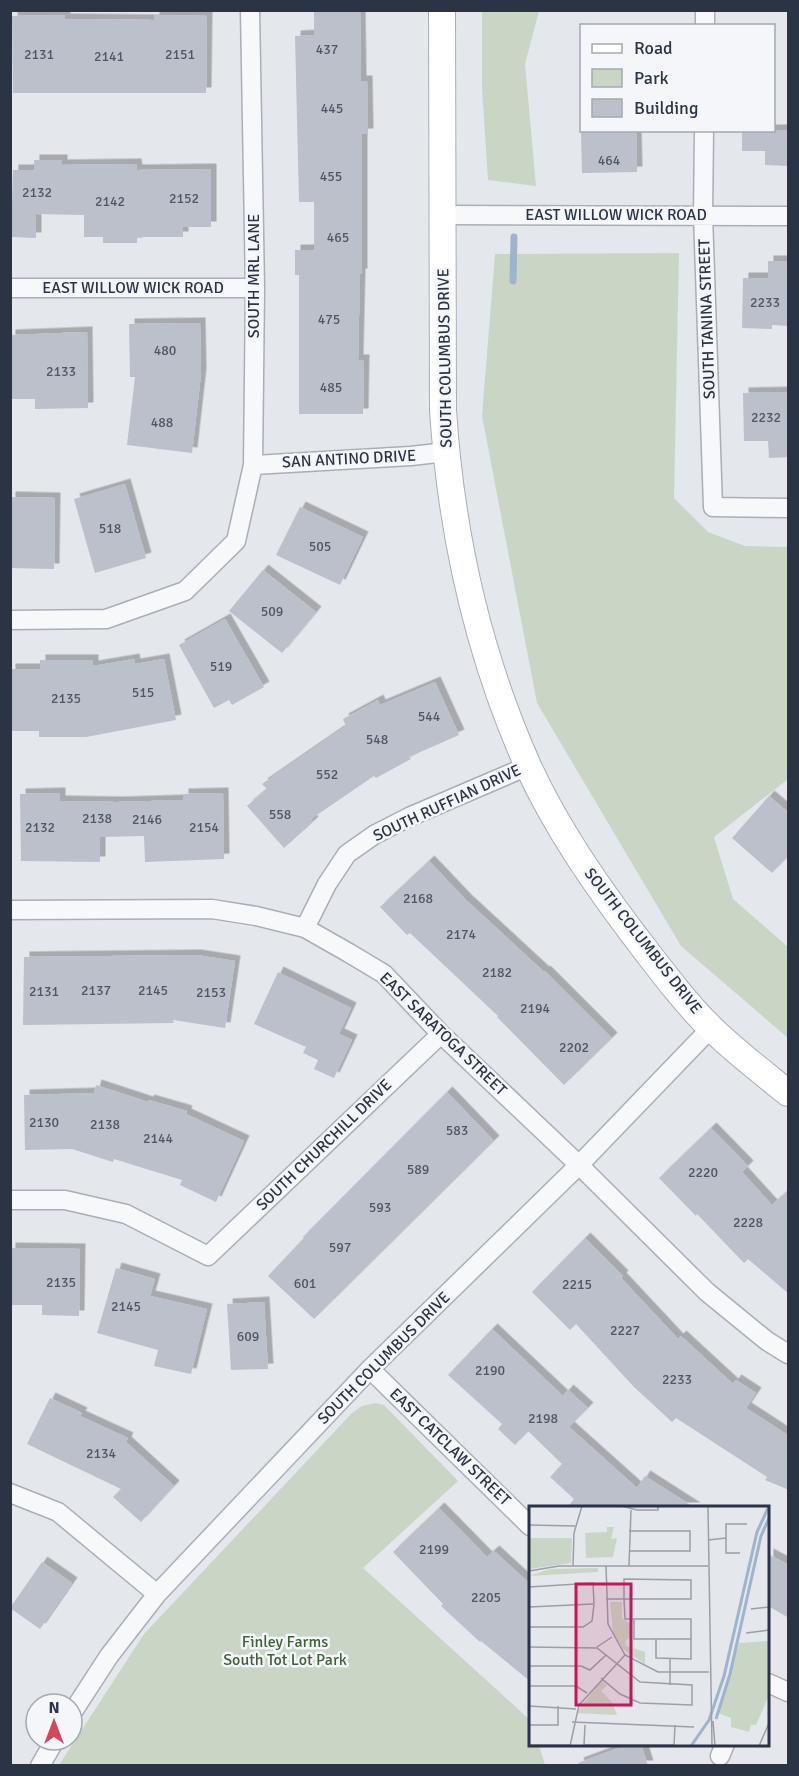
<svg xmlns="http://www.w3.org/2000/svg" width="799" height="1776" font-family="Signika,sans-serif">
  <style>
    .green { fill: #c9d6c5 }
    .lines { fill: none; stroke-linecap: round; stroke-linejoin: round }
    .stream { stroke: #9fb4cc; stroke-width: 7 }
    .building { fill: #bbc0ca; filter: url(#shadow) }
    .street-casing { stroke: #a9aeb7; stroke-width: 21 }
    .secondary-casing { stroke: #a9aeb7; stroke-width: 28 }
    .street { stroke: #f7f8fa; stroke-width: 18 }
    .secondary { stroke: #fff; stroke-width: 26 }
    .labels { text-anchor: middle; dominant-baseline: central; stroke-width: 5; stroke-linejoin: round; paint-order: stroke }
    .number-label { font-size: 14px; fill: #4f5766 }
    .street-label { font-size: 16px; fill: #2b3445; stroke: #f4f6f9 }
    .park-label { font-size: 16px; fill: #3f6138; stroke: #f4f6f9 }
    .inset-river { fill: none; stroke: #9fb4cc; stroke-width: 3 }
    .inset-road { fill: none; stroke: #9a9fa9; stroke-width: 1.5 }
    .view { fill: #c2185b; fill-opacity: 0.15; stroke: #c2185b; stroke-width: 3 }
    .inset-edge { fill: none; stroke: #2b3445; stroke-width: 3 }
  </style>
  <defs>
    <filter id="shadow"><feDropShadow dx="5.5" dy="-5.5" stdDeviation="0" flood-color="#0004"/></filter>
  </defs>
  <rect width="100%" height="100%" fill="#e4e7ec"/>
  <!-- green -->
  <path class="green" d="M482 11H539L525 64 536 186 488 180 482 88Z
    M679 253 674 498 708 532 745 546 788 547V779L714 837 733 899 788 947V1038L681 946 537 703 482 416 495 254Z
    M375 1403 384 1405 458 1481 363 1568 530 1720V1744L539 1745 545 1765H59L144 1634 352 1413 362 1406Z"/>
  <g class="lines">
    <!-- stream -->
    <path class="stream" d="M513 281 514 237"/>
  </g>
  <!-- building -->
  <path class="building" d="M314 10H360L361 81H367L368 134H362V274H360L358 360H364L363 414H299V275H295V250H314V202H299L295 36 314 35Z
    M65 15V19L154 20V15L207 16 206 93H13L12 16Z
    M581 130H636L637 172 582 173Z
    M742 130H789V166L765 165V151H742Z
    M34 160H62V165L136 164 137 170 211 169V227H183V237H137V243H103V237H84V215L36 214V238L11 237 13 170H34Z
    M768 261H789V326L772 325V329L742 328 743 278H768Z
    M200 323 201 374 192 453 127 445 135 377H130L129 324Z
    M87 332 88 408 35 409V399H10V335Z
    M789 392V457L769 458 768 441H744L743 393Z
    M125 484 146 558 95 573 74 499Z
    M10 497 55 498 54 569 10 568Z
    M300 507 363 537 340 585 276 555Z
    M263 570 316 612 282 653 229 611Z
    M225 619 264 687 232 705 229 700 214 708 179 645Z
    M134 659 135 664 164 659 176 720 86 737H39V731H10V669H40V660H93V666Z
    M435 682 459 735 409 757 411 759 376 778 374 776 311 819 313 822 284 848 247 806 267 789 262 784 346 726 343 719 378 700 380 705Z
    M60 793V801L117 802 183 800V794L223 793 224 859 145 862 144 836 100 837V862L21 861 20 794Z
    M769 796 789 813V855L772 873 732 838Z
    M429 861 466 900 544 972 545 971 612 1038 564 1085 497 1017 498 1016 410 933 407 935 380 907Z
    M196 955 235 961 225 1028 173 1020 174 1023 23 1025 24 957Z
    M278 972 351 1008 339 1034 352 1040 334 1078 314 1069 318 1060 303 1053 306 1047 254 1024Z
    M96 1085 148 1102 149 1100 187 1111 186 1114 244 1141 216 1202 180 1185 182 1180 114 1159 113 1162 72 1149 25 1150 24 1095 94 1093Z
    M447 1092 494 1141 314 1319 268 1276 304 1238 303 1237Z
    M711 1128 748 1166 742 1172 772 1205 789 1190V1294L748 1259 744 1263 697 1214 696 1216 659 1178Z
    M585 1238 623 1276 621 1278 678 1339 681 1336 733 1384 736 1380 756 1393 746 1408 789 1436V1490L765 1480 767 1477 676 1418 672 1422 634 1387 576 1324 570 1330 532 1292Z
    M10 1248 80 1249 79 1316 42 1315V1305H10Z
    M116 1268 155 1279 150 1296 207 1309 191 1374 154 1366 158 1350 97 1333Z
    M264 1302 268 1369 231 1370 227 1304Z
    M492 1329 563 1396 568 1390 588 1408 569 1427 637 1488 645 1476 695 1508H567L574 1499 550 1477 562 1464 528 1431 515 1445 498 1429 502 1424 448 1375Z
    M50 1398 82 1413 80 1416 128 1438 126 1442 174 1486 141 1522 113 1497 121 1489 27 1444Z
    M439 1508 487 1557 494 1551 531 1585V1682L481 1641 480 1642 441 1606 443 1604 393 1552Z
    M768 1554 789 1565V1618L768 1606Z
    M42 1562 72 1583 40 1629 10 1608Z
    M629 1744H641L648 1766H579L578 1763Z"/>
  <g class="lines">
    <defs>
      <path id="street" d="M705 26V10
        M704 130 703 215 713 507 788 508
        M444 215 788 216
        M10 288H255
        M253 465 411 456 446 452
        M10 620 106 619 185 591 236 541 253 465 255 288 250 10
        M10 910 212 909 256 916 305 928 349 953 384 974 441 1034 579 1165 707 1292 767 1341 788 1354
        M305 928 327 884 347 854 374 835 409 817 528 766
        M10 1200H65L126 1214 208 1256 441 1034
        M370 1369 530 1526
        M10 1493 58 1512 157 1594
        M768 1683 788 1692
        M72 1713 109 1656 157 1594 370 1369 579 1165 711 1028
        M720 1756 725 1744
        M40 1766 55 1740"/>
      <path id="secondary" d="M442 10 443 410C451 532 478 654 528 766 556 827 594 882 634 935 657 965 685 1003 712 1029 736 1052 763 1073 788 1093"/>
    </defs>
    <!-- street casing -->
    <use href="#street" class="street-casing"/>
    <!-- secondary casing -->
    <use href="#secondary" class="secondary-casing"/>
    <!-- street -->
    <use href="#street" class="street"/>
    <!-- secondary -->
    <use href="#secondary" class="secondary"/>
  </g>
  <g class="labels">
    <!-- number labels -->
    <g class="number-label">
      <text x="327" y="49">437</text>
      <text x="39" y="54">2131</text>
      <text x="180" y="54">2151</text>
      <text x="109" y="56">2141</text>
      <text x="332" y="108">445</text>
      <text x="609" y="160">464</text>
      <text x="331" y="176">455</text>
      <text x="37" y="192">2132</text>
      <text x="184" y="198">2152</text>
      <text x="110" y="201">2142</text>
      <text x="338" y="237">465</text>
      <text x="765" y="302">2233</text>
      <text x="329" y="319">475</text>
      <text x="165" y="350">480</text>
      <text x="61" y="371">2133</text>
      <text x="331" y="387">485</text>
      <text x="766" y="417">2232</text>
      <text x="162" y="422">488</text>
      <text x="110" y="528">518</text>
      <text x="320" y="546">505</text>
      <text x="272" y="611">509</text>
      <text x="221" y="666">519</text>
      <text x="143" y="692">515</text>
      <text x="66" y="698">2135</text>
      <text x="429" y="716">544</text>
      <text x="377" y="739">548</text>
      <text x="327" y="774">552</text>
      <text x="280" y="814">558</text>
      <text x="97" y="818">2138</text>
      <text x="147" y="819">2146</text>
      <text x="40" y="827">2132</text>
      <text x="204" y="827">2154</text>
      <text x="418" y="898">2168</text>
      <text x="461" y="934">2174</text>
      <text x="497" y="972">2182</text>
      <text x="96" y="990">2137</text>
      <text x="153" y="990">2145</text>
      <text x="44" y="991">2131</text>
      <text x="211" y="992">2153</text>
      <text x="535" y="1008">2194</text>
      <text x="574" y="1047">2202</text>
      <text x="44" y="1122">2130</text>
      <text x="105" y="1124">2138</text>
      <text x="457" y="1130">583</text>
      <text x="158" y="1138">2144</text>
      <text x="418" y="1169">589</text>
      <text x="703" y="1172">2220</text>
      <text x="380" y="1207">593</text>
      <text x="748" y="1222">2228</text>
      <text x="340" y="1247">597</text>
      <text x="61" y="1282">2135</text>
      <text x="305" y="1283">601</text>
      <text x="577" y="1284">2215</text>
      <text x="126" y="1306">2145</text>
      <text x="625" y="1330">2227</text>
      <text x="248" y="1336">609</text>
      <text x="490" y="1370">2190</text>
      <text x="677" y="1379">2233</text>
      <text x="543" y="1418">2198</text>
      <text x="101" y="1453">2134</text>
      <text x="434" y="1549">2199</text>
      <text x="486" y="1597">2205</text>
    </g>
    <!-- street labels -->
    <g class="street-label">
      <text x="616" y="215">EAST WILLOW WICK ROAD</text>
      <text transform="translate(254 276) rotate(-90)">SOUTH MRL LANE</text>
      <text x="133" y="288">EAST WILLOW WICK ROAD</text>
      <text transform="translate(707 319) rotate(-92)">SOUTH TANINA STREET</text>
      <text transform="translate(445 358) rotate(-91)">SOUTH COLUMBUS DRIVE</text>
      <text transform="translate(349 459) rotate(-3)">SAN ANTINO DRIVE</text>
      <text transform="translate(447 803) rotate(-25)">SOUTH RUFFIAN DRIVE</text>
      <text transform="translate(643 941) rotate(52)">SOUTH COLUMBUS DRIVE</text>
      <text transform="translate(443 1034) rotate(44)">EAST SARATOGA STREET</text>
      <text transform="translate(324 1145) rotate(-44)">SOUTH CHURCHILL DRIVE</text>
      <text transform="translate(384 1358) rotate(-45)">SOUTH COLUMBUS DRIVE</text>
      <text transform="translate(450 1447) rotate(44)">EAST CATCLAW STREET</text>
    </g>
    <!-- park labels -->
    <g class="park-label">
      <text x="285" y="1642">Finley Farms<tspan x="285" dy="18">South Tot Lot Park</tspan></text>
    </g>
  </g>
  <!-- overview -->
  <g transform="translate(529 1506)">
    <rect width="240" height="240" fill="#e4e7ec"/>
    <path d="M78 21H85L82 33 88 32 84 51 57 52 56 27 78 26ZM0 32H43L42 57 0 63ZM69 62V66L0 70 21 63ZM81 96H93V112L103 119V130L96 135 97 140 116 146V158L94 143 84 126ZM240 135V189L227 219H222L220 226 202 221V212L189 207 210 137ZM73 174 78 179 72 185 83 196 88 209 47 207Z" fill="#c9d6c5"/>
    <path class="inset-river" d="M187 213 201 168 232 30 240 12M162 240 180 214 195 170 228 26 240 0"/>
    <path class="inset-road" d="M93 0 108 4H129V0M179 0 183 240M0 19 46 20M100 25H161V45H100M179 34 197 32M211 47H197V18H218M44 60 45 27 53 0M77 60 79 118 96 149 129 166H180M100 60 102 4M0 65 30 60H179M0 81 64 77 65 98 63 115 54 121H0M77 93H162V74L95 73V93L96 113H162V153L127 152V133M0 101 64 98M222 103 240 101M105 114V133H162M217 127 240 124M0 141 68 142 111 176 163 179V199L111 197 91 188 72 172M68 141 83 131M141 153V179M0 160H52L61 164 77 149M0 180H47L58 187M0 200 47 203M184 215 186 240M43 216 165 221M0 219H29V200M56 219 55 239H145L146 219M0 239H41M41 240 50 199 96 149M230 240 240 217"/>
    <path class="view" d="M47 78H102V199H47Z"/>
    <rect width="240" height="240" class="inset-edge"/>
  </g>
  <!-- border -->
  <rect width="799" height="1776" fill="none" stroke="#2b3445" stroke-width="24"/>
  <!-- legend -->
  <rect x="580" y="24" width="195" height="108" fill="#f4f6f9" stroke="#a4a8b1" stroke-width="1.5"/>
  <rect x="592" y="44" width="30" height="9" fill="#ffffff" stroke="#a4a8b1" stroke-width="1.5"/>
  <text x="634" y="54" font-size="18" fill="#2b3445">Road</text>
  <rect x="592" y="69" width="30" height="18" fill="#c9d6c5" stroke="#a4a8b1" stroke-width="1.5"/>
  <text x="634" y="84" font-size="18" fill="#2b3445">Park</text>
  <rect x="592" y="99" width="30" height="18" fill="#bbc0ca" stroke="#a4a8b1" stroke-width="1.5"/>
  <text x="634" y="114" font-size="18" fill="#2b3445">Building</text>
  <!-- north arrow -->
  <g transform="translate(54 1722)"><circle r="28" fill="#f4f6f9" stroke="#a4a8b1" stroke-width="1.5"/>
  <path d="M0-4.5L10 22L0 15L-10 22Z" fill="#d1495b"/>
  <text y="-9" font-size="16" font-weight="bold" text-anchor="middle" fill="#2b3445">N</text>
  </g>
</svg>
